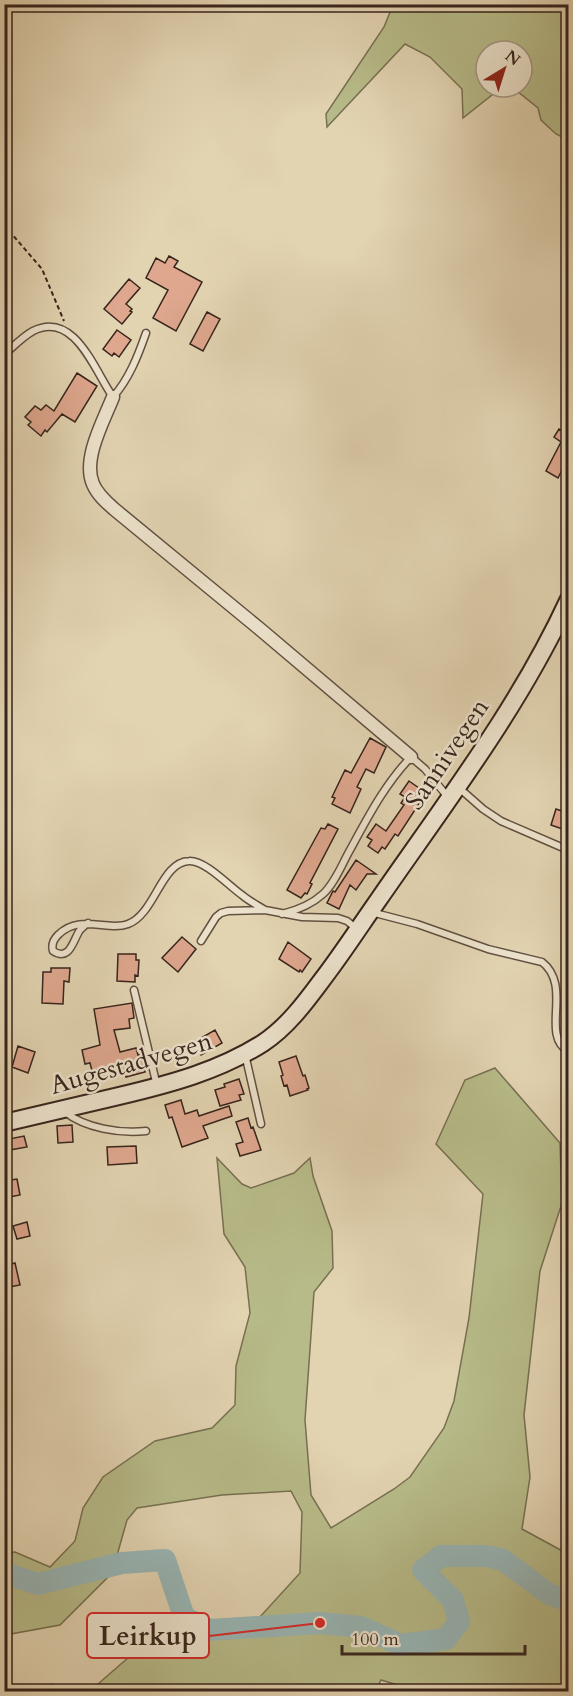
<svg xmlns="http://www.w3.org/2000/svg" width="573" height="1696" font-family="Cardo,serif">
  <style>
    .green { fill: #b7bb89; stroke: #777052; stroke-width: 1.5 }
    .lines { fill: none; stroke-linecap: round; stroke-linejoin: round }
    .river { stroke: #98b6b6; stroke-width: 22 }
    .building { fill: #dea78e; stroke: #37241c; stroke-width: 1.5 }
    .service-casing { stroke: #625041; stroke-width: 9 }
    .minor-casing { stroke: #625041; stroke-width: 15 }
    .secondary-casing { stroke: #37241c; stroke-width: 20 }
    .path { stroke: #37241c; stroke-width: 2; stroke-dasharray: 4.5 3; stroke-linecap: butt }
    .service { stroke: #ece2cc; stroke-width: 6 }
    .minor { stroke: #ece2cc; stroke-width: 12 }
    .secondary { stroke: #ece2cc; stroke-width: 16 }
    .labels { text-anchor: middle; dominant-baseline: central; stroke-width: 5; stroke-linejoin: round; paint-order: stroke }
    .street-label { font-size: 26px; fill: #37241c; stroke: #ece2cc }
    .leader { fill: none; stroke: #d62828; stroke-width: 2 }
    .callout-dot { fill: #d62828; stroke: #ece2cc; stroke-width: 2 }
    .callout { fill: #ece2cc; stroke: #d62828; stroke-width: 2 }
    .callout-label { font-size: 27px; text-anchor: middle; font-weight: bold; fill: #37241c }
  </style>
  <rect width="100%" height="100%" fill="#e2d3b1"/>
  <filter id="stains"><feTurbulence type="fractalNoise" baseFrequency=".00333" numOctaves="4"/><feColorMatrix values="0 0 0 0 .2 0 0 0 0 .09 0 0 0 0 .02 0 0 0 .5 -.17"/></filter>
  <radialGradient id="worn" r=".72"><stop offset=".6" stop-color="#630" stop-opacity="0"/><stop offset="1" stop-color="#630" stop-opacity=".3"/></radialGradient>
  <!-- green -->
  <path class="green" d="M393 5H568V140L556 134 541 120 538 108 512 87H522V51H486V87H502L463 118 462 89 430 57 405 44 327 127 326 114 384 27Z
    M495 1068 560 1143 562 1203 540 1271 524 1415 530 1477 522 1529 568 1554V1691H405L401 1686 381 1680 375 1692H60L50 1684 90 1691 184 1609 209 1636H233L259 1618 300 1573 302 1512 291 1491 222 1495 137 1508 127 1520 112 1573 60 1625 5 1635V1553L15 1552 50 1567 75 1541 83 1508 103 1477 155 1441 212 1428 235 1405 236 1366 250 1313 245 1267 224 1234 217 1158 242 1184 251 1188 294 1173 310 1158 313 1176 332 1231 333 1268 314 1292 305 1420 311 1495 331 1528 394 1489 410 1477 444 1428 454 1401 469 1318 483 1194 436 1144 465 1080Z"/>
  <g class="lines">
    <!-- river -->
    <path class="river" d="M4 1573 38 1584 122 1563 165 1560 184 1617 209 1630 320 1623 361 1627 401 1645 446 1639 459 1622 453 1600 423 1570 441 1556H487L503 1560 549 1594 568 1601"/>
  </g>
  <!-- building -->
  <path class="building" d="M169 256 178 261 174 267 202 282 176 331 153 318 168 290 146 278 156 258 165 263Z
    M129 279 140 288 126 304 132 309 130 311 132 312 122 324 104 309Z
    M207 312 220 319 203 351 190 344Z
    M117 330 131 340 119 357 114 353 112 356 103 349Z
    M77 373 97 386 75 422 62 414 47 432 45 430 41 436 28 425 31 422 25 417 35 406 41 410 46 405 54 411Z
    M568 428V458L558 478 546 471 561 442 554 437 559 429 566 433Z
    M370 738 386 747 374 773 366 769 357 787 361 789 350 813 332 804 335 798 332 797 345 770 351 773Z
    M409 781 426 793 398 836 395 834 385 849 382 847 378 853 368 846 372 840 367 837 376 824 386 831 404 805 401 803 405 797 400 794Z
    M556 809 568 813V831L551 825Z
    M328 824 338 829 310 883 312 884 307 894 305 893 301 898 287 890 321 828 325 829Z
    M356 860 376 874H367L356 890 350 885 339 909 327 903 333 891 335 892Z
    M182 937 196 949 178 972 162 958Z
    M288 942 311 959 302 972 300 970 299 972 279 959Z
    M118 954H136V960H139L138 976 135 975V982L117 981Z
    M51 968H70L69 982 64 981 63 1004 42 1003 43 972H51Z
    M132 1003 134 1018 129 1019 130 1028 114 1030 120 1052 136 1048 138 1055 141 1054 145 1072 126 1077 124 1072 94 1079 90 1063 85 1064 82 1050 100 1045 94 1009Z
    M215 1030 222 1043 201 1055 194 1042Z
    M18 1046 35 1052 28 1073 12 1067Z
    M296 1056 303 1076 305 1075 309 1088 307 1089 308 1090 290 1096 287 1085 284 1086 281 1076 283 1075 279 1062Z
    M239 1079 244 1094 239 1095 241 1100 220 1106 215 1090 225 1087 224 1084Z
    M181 1100 185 1114 197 1110 199 1116 229 1106 232 1116 203 1126 208 1138 182 1147 172 1117 169 1118 165 1105Z
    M248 1118 251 1128 253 1127 261 1150 240 1156 236 1144 243 1142 236 1122Z
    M72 1125 73 1142 58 1143 57 1126Z
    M24 1136 27 1147 4 1151V1140Z
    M136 1146 137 1163 108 1165 107 1147Z
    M17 1179 20 1195 4 1198V1181Z
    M27 1222 30 1236 17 1239 13 1226Z
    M15 1263 20 1285 4 1288V1266Z"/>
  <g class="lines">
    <defs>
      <path id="service" d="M4 355C14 346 22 337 33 331 75 310 95 372 113 397 129 379 138 356 146 333
        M458 787 483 809 501 821 568 850
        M371 912 417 924 488 949 542 962C573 986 540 1035 568 1051
        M282 914C298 910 311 905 323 894 335 883 342 864 350 850 368 817 385 784 411 757L425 769 447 796
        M88 923C85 925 83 927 80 930 73 940 70 962 53 951 51 944 54 939 58 935 80 913 108 932 128 924 155 914 161 862 189 861 205 860 229 886 242 895 249 901 257 905 265 910
        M201 941 216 917 221 913 228 911 265 910 302 917 338 918 347 921 357 929
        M134 990 157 1086
        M245 1054 261 1124
        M65 1112C85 1128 120 1134 146 1131"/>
      <path id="minor" d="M113 397C104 420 82 459 93 484 97 494 106 502 114 509L261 630 411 757
        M30 1692H32"/>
      <path id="secondary" d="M4 1123C43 1114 81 1105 119 1096 170 1084 219 1071 263 1043 287 1027 305 1003 322 980 342 954 360 926 379 899 446 802 519 707 568 601"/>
    </defs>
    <!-- service casing -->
    <use href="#service" class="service-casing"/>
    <!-- minor casing -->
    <use href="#minor" class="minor-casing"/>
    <!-- secondary casing -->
    <use href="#secondary" class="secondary-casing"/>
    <!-- path -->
    <path class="path" d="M4 225 42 269 64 321"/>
    <!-- service -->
    <use href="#service" class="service"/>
    <!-- minor -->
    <use href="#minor" class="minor"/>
    <!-- secondary -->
    <use href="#secondary" class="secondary"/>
  </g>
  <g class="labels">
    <!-- street labels -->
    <g class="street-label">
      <text transform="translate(447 754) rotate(-56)">Sannivegen</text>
      <text transform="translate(131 1063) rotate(-16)">Augestadvegen</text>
    </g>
  </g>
  <!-- callouts -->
  <path class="leader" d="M320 1623L209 1636"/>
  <circle class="callout-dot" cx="320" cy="1623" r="6"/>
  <rect class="callout" x="87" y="1613" width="122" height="45" rx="6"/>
  <g class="callout-label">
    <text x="148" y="1645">Leirkup</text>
  </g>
  <!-- margin -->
  <rect width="573" height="1696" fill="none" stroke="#e2d3b1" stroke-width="24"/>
  <rect x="6" y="6" width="561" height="1684" fill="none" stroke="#37241c" stroke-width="3"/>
  <rect x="12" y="12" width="549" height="1672" fill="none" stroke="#37241c" stroke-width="1.5"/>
  <!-- north arrow -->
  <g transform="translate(504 69) rotate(38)"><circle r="28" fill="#ece2cc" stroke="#a49686" stroke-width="1.5"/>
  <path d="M0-4.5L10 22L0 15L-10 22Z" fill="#8f2418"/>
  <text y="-9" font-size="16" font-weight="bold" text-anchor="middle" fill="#37241c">N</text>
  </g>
  <!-- scale -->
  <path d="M342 1645v9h183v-9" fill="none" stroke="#37241c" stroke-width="3"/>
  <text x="351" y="1645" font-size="18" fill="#37241c" stroke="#ece2cc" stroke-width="4.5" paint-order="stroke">100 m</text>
  <rect width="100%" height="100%" filter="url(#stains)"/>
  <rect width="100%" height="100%" fill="url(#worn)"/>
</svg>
